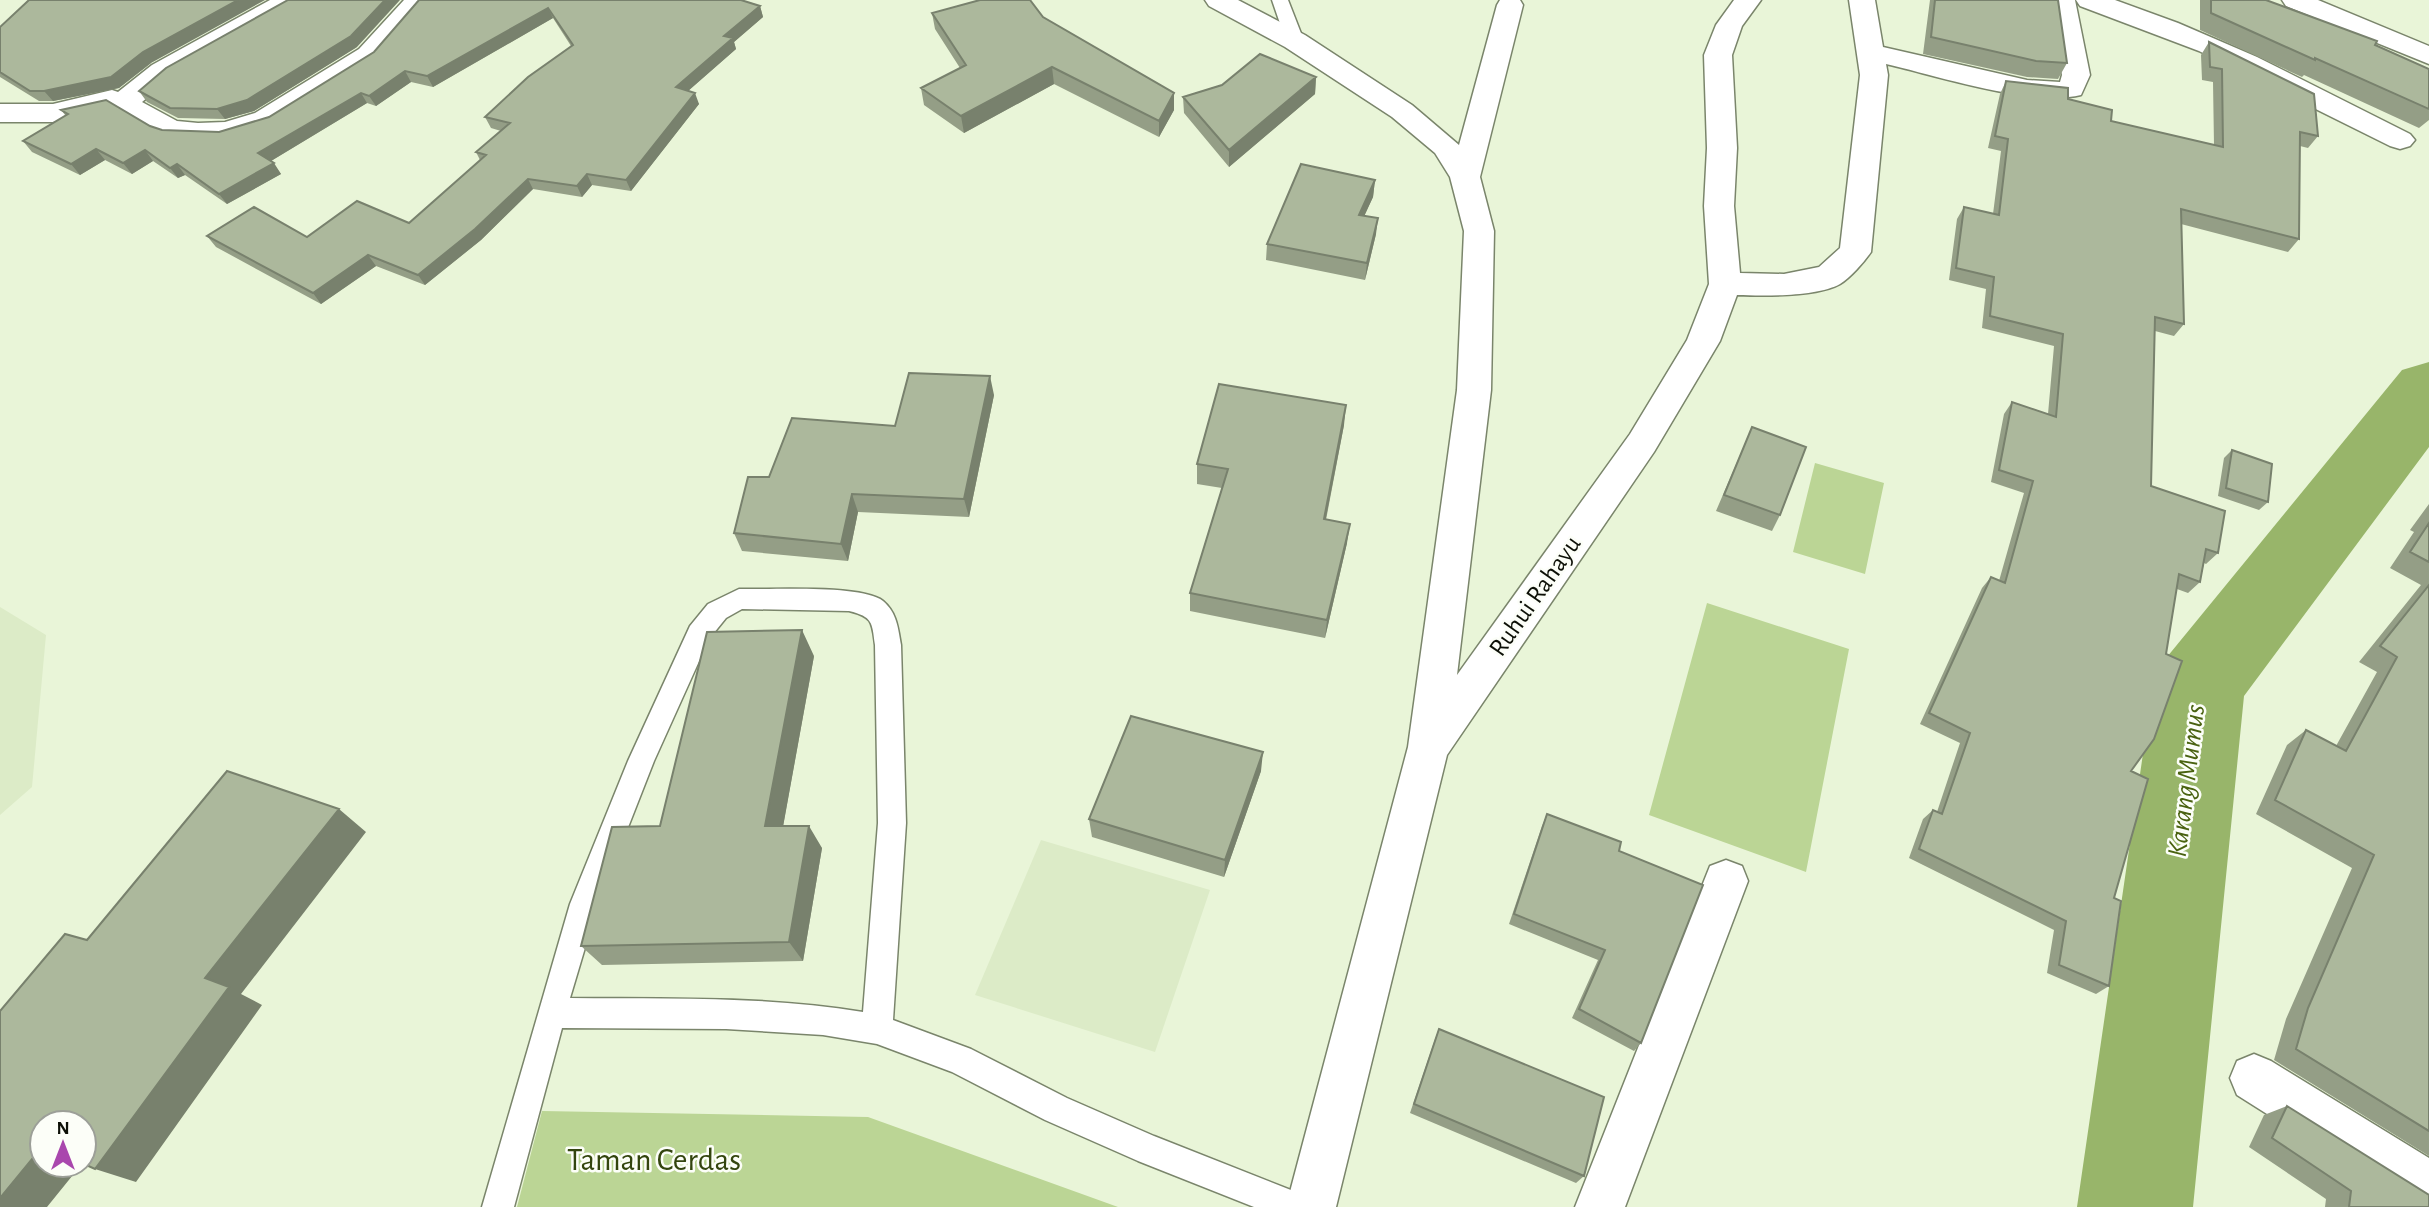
<svg xmlns="http://www.w3.org/2000/svg" width="2429" height="1207" font-family="'Alegreya Sans',sans-serif">
  <style>
    .built { fill: #dcebc7 }
    .green { fill: #bbd595 }
    .lines { fill: none; stroke-linecap: round; stroke-linejoin: round }
    .river { fill: #98b56a; fill-rule: evenodd }
    .service-casing { stroke: #7a856b; stroke-width: 3 }
    .minor-casing { stroke: #7a856b; stroke-width: 3 }
    .service { fill: #fff; fill-rule: evenodd }
    .minor { fill: #fff; fill-rule: evenodd }
    .wall { fill: #949e86 }
    .shaded-wall { fill: #78816d }
    .building { fill: #acb89c; stroke: #78816d; stroke-width: 2 }
    .labels { text-anchor: middle; dominant-baseline: central; stroke-width: 5; stroke-linejoin: round; paint-order: stroke }
    .street-label { font-size: 26px; fill: #0d1007; stroke: #fcfef8 }
    .water-label { font-size: 28px; font-style: italic; fill: #496210; stroke: #fcfef8 }
    .near-park-label { font-size: 32px; fill: #33450e; stroke: #fcfef8 }
  </style>
  <rect width="100%" height="100%" fill="#e9f5d8"/>
  <!-- built -->
  <path class="built" d="M0 607 46 635 32 787 0 815Z
    M1041 840 1210 890 1155 1052 975 995Z"/>
  <!-- green -->
  <path class="green" d="M1815 463 1884 483 1865 574 1793 552Z
    M1707 603 1849 649 1806 872 1649 815Z
    M542 1111 868 1117 1118 1207H517Z"/>
  <g class="lines">
    <!-- river -->
    <path class="river" d="M2429 362V447L2244 696 2193 1207H2077L2153 685 2167 657 2402 370Z"/>
    <defs>
      <path id="service" d="M1272 0H1288L1304 41 1301 45 1295 46 1286 41Z
        M739 589C769 590 862 584 883 601 897 613 898 628 901 645L906 823 893 1020 971 1049 1067 1098 1154 1136 1306 1196 1311 1207H1254L1138 1161 1045 1120 952 1072 877 1044 823 1035 726 1029 562 1028 514 1207H482L570 904 628 761 690 626 708 604ZM742 609 849 611C873 617 872 622 875 645L878 823 863 1012C767 996 668 999 570 998L598 904 654 761 709 639 726 618Z"/>
      <path id="minor" d="M270 0H302L298 6 172 77 142 102 177 121 198 123 225 122 255 113 359 49 404 0H431L379 61 275 125 227 140 170 138 160 135 114 107 53 122H0V104H53L112 90 118 92 152 65Z
        M1205 0H1238L1305 35 1412 105 1459 145 1497 5 1500 0H1520L1523 5 1480 177 1494 231 1491 390 1457 675 1630 434 1687 340 1709 284 1704 206 1707 148 1704 55 1716 25 1734 0H1761L1742 26 1732 55 1737 148 1734 206 1740 273 1784 274 1819 267 1840 248 1860 75 1849 0H1875L1883 47 2027 80 2060 82 2062 75 2049 0H2075L2090 75 2081 95C2032 107 1938 76 1886 64L1888 75 1871 252C1864 262 1851 277 1840 284 1817 297 1763 296 1737 295L1720 341 1654 452 1447 755 1336 1207H1286L1408 747 1457 390 1464 231 1450 177 1435 153 1392 117 1285 47 1209 6Z
        M2076 0H2115L2178 23 2257 57 2410 134 2415 140 2410 146 2400 149 2390 146 2199 51 2080 6Z
        M2282 0H2318L2429 46V64L2286 6Z
        M1726 860 1742 866 1748 881 1625 1207H1575L1704 881 1710 866Z
        M2254 1054 2271 1061 2429 1158V1207L2411 1205 2237 1095 2230 1078 2237 1061Z"/>
    </defs>
    <!-- service casing -->
    <use href="#service" class="service-casing"/>
    <!-- minor casing -->
    <use href="#minor" class="minor-casing"/>
    <!-- service -->
    <use href="#service" class="service"/>
    <!-- minor -->
    <use href="#minor" class="minor"/>
  </g>
  <!-- wall -->
  <path class="wall" d="M419 0 749 2 760 6 763 17 734 42 736 49 688 91 699 104 631 191 592 185 582 197 533 189 481 240 425 285 376 266 321 304 216 247 207 236 307 237 409 223 480 160 476 152 501 131 491 128 485 117 571 46 553 18 433 87 411 82 376 106 367 103 271 161 281 174 227 204 185 175 178 178 153 161 132 174 105 160 80 175 32 152 23 141 66 116 61 110 150 126 162 130 219 132 269 117 374 52Z
    M1930 0H2058L2067 63 2058 79 2027 77 1923 54Z
    M2200 0H2266L2429 69V120L2419 128 2304 75 2302 77 2200 30Z
    M932 13 1043 17 1174 110 1159 137 1054 84 964 133 924 105 921 88 960 68 935 29Z
    M0 27 151 63 119 88 53 101H39L0 77Z
    M2209 42 2318 136 2308 148 2300 146 2299 239 2288 252 2181 224 2184 324 2174 336 2155 331 2151 486 2218 553 2206 564 2204 563 2200 582 2188 593 2177 589 2131 771 2114 898 2109 986 2096 994 2047 973 2054 930 1909 858 1923 819 1933 810 1937 812 1960 743 1920 724 1982 588 1991 577 1999 581 2024 493 1991 482 2004 414 2012 402 2048 414 2054 346 1982 328 1986 289 1949 280 1957 219 1964 207 1993 214 2001 151 1988 148 2000 94 2006 81 2068 99 2111 121 2214 145 2213 82 2202 80 2201 55Z
    M357 47 254 111 225 119 178 118 147 102 139 91Z
    M1316 77 1315 94 1229 167 1184 113 1183 97Z
    M1375 180 1373 197 1364 216 1376 234 1365 280 1266 260 1267 244Z
    M994 395 969 517 858 512 848 561 742 551 734 533 895 426Z
    M1344 425 1326 520 1347 543 1325 638 1190 611V593L1222 488 1197 484V464Z
    M1752 427 1780 515 1772 531 1716 511Z
    M2232 450 2268 502 2259 510 2218 496 2224 458Z
    M2429 504V1156L2274 1060 2286 1019 2352 868 2256 814 2287 745 2306 730 2336 746 2377 672 2359 662 2421 585 2390 568 2414 532 2410 530Z
    M814 656 783 826 822 848 803 961 602 965 581 946 660 826Z
    M1261 771 1224 877 1092 837 1089 819Z
    M1547 814 1619 851 1641 1043 1634 1051 1572 1018 1598 960 1509 924 1542 826Z
    M1439 1029 1584 1176 1576 1183 1410 1113 1435 1039Z
    M2287 1106 2429 1207H2325L2326 1199 2249 1147 2264 1115Z"/>
  <!-- shaded-wall -->
  <path class="shaded-wall" d="M238 0H265L151 63 119 88 53 101 44 91 143 52Z
    M385 0H400L357 47 254 111 225 119 217 109Z
    M760 6 763 17 734 42 736 49 680 98 676 87 724 36Z
    M548 8 553 18 433 87 427 76Z
    M1052 67 1054 84 964 133 961 116Z
    M405 71 411 82 376 106 369 96Z
    M1316 77 1315 94 1229 167V150Z
    M361 93 367 103 266 164 258 153Z
    M695 93 699 104 631 191 626 180Z
    M1174 93V110L1159 137V121Z
    M96 149 105 160 80 175 71 164Z
    M145 150 153 161 132 174 123 163Z
    M274 163 281 174 227 204 219 194Z
    M177 164 185 175 178 178 170 168Z
    M587 174 592 185 582 197 577 186Z
    M528 179 533 189 481 240 425 285 418 275Z
    M1375 180 1373 197 1357 232 1359 215Z
    M1378 218 1376 234 1365 280 1367 263Z
    M368 255 376 266 321 304 313 293Z
    M990 376 994 395 969 517 964 499Z
    M1346 405 1344 425 1322 538 1324 519Z
    M852 494 858 512 848 561 841 544Z
    M1350 524 1347 543 1325 638 1327 620Z
    M802 630 814 656 779 849 765 826Z
    M1263 752 1261 771 1224 877 1225 860Z
    M339 809 366 832 241 994 262 1005 136 1182 95 1169 205 978Z
    M809 826 822 848 803 961 789 942Z
    M42 1147V1165H81L47 1207H0V1198Z"/>
  <!-- building -->
  <path class="building" d="M29 0H238L143 52 111 77 44 91H30L0 72V27Z
    M288 0H385L351 36 247 100 217 109 170 108 139 91 166 68Z
    M419 0H741L760 6 724 36 733 38 676 87 695 93 626 180 587 174 577 186 528 179 475 229 418 275 368 255 313 293 207 236 254 207 307 237 357 201 409 223 486 155 476 152 510 123 485 117 528 77 573 45 548 8 427 76 405 71 369 96 361 93 258 153 274 163 219 194 177 164 170 168 145 150 123 163 96 149 71 164 23 141 68 114 61 110 106 100 150 126 162 130 219 132 269 117 374 52Z
    M980 0H1030L1043 17 1174 93 1159 121 1052 67 961 116 921 88 966 65 932 13Z
    M1935 0H2058L2067 63 2036 61 1931 37Z
    M2211 0H2266L2377 41 2375 45 2429 69V109L2315 58V60L2211 13Z
    M2209 42 2314 94 2318 136 2300 132 2299 239 2181 209 2184 324 2155 317 2151 486 2225 511 2218 553 2206 549 2200 582 2179 574 2166 654 2182 661 2154 739 2131 771 2148 779 2114 898 2121 901 2109 986 2059 965 2066 921 1919 849 1933 810 1942 814 1970 733 1929 713 1991 577 2005 583 2033 481 1999 470 2012 402 2056 417 2063 334 1990 316 1994 277 1956 268 1964 207 1999 215 2008 139 1995 136 2006 81 2068 88V99L2112 110 2111 121 2223 147 2222 69 2210 67Z
    M1260 54 1316 77 1229 150 1183 97 1222 85Z
    M1301 164 1375 180 1359 215 1378 218 1367 263 1267 244Z
    M909 373 990 376 964 499 852 494 841 544 734 533 748 477H769L792 418 895 426Z
    M1219 384 1346 405 1324 519 1350 524 1327 620 1190 593 1228 469 1197 464Z
    M1752 427 1806 447 1780 515 1724 495Z
    M2232 450 2272 464 2268 502 2226 488Z
    M2429 523V562L2410 552Z
    M2429 585V1131L2296 1049 2308 1008 2374 855 2275 800 2306 730 2346 751 2397 657 2380 646Z
    M802 630 765 826H809L789 942 581 946 612 827 660 826 707 632Z
    M1131 716 1263 752 1225 860 1089 819Z
    M227 771 339 809 205 978 229 987 95 1169 84 1164V1123H42V1147L0 1198V1011L65 934 87 940Z
    M1547 814 1621 842 1619 851 1703 885 1641 1043 1579 1009 1605 950 1514 914Z
    M1439 1029 1604 1097 1584 1176 1414 1104Z
    M2287 1106 2429 1195V1207H2349L2351 1191 2272 1138Z"/>
  <g class="labels">
    <!-- street labels -->
    <g class="street-label">
      <text transform="translate(1535 596) rotate(-55)">Ruhui Rahayu</text>
    </g>
    <!-- water labels -->
    <g class="water-label">
      <text transform="translate(2187 781) rotate(-83)">Karang Mumus</text>
    </g>
    <!-- near-park labels -->
    <g class="near-park-label">
      <text x="654" y="1160">Taman Cerdas</text>
    </g>
  </g>
  <!-- north arrow -->
  <g transform="translate(63 1144)"><circle r="33" fill="#fcfef8" stroke="#9c9f98" stroke-width="2"/>
  <path d="M0-5L12 26L0 18L-12 26Z" fill="#a947ad"/>
  <text y="-10" font-size="19" font-weight="bold" text-anchor="middle" fill="#0d1007">N</text>
  </g>
</svg>
